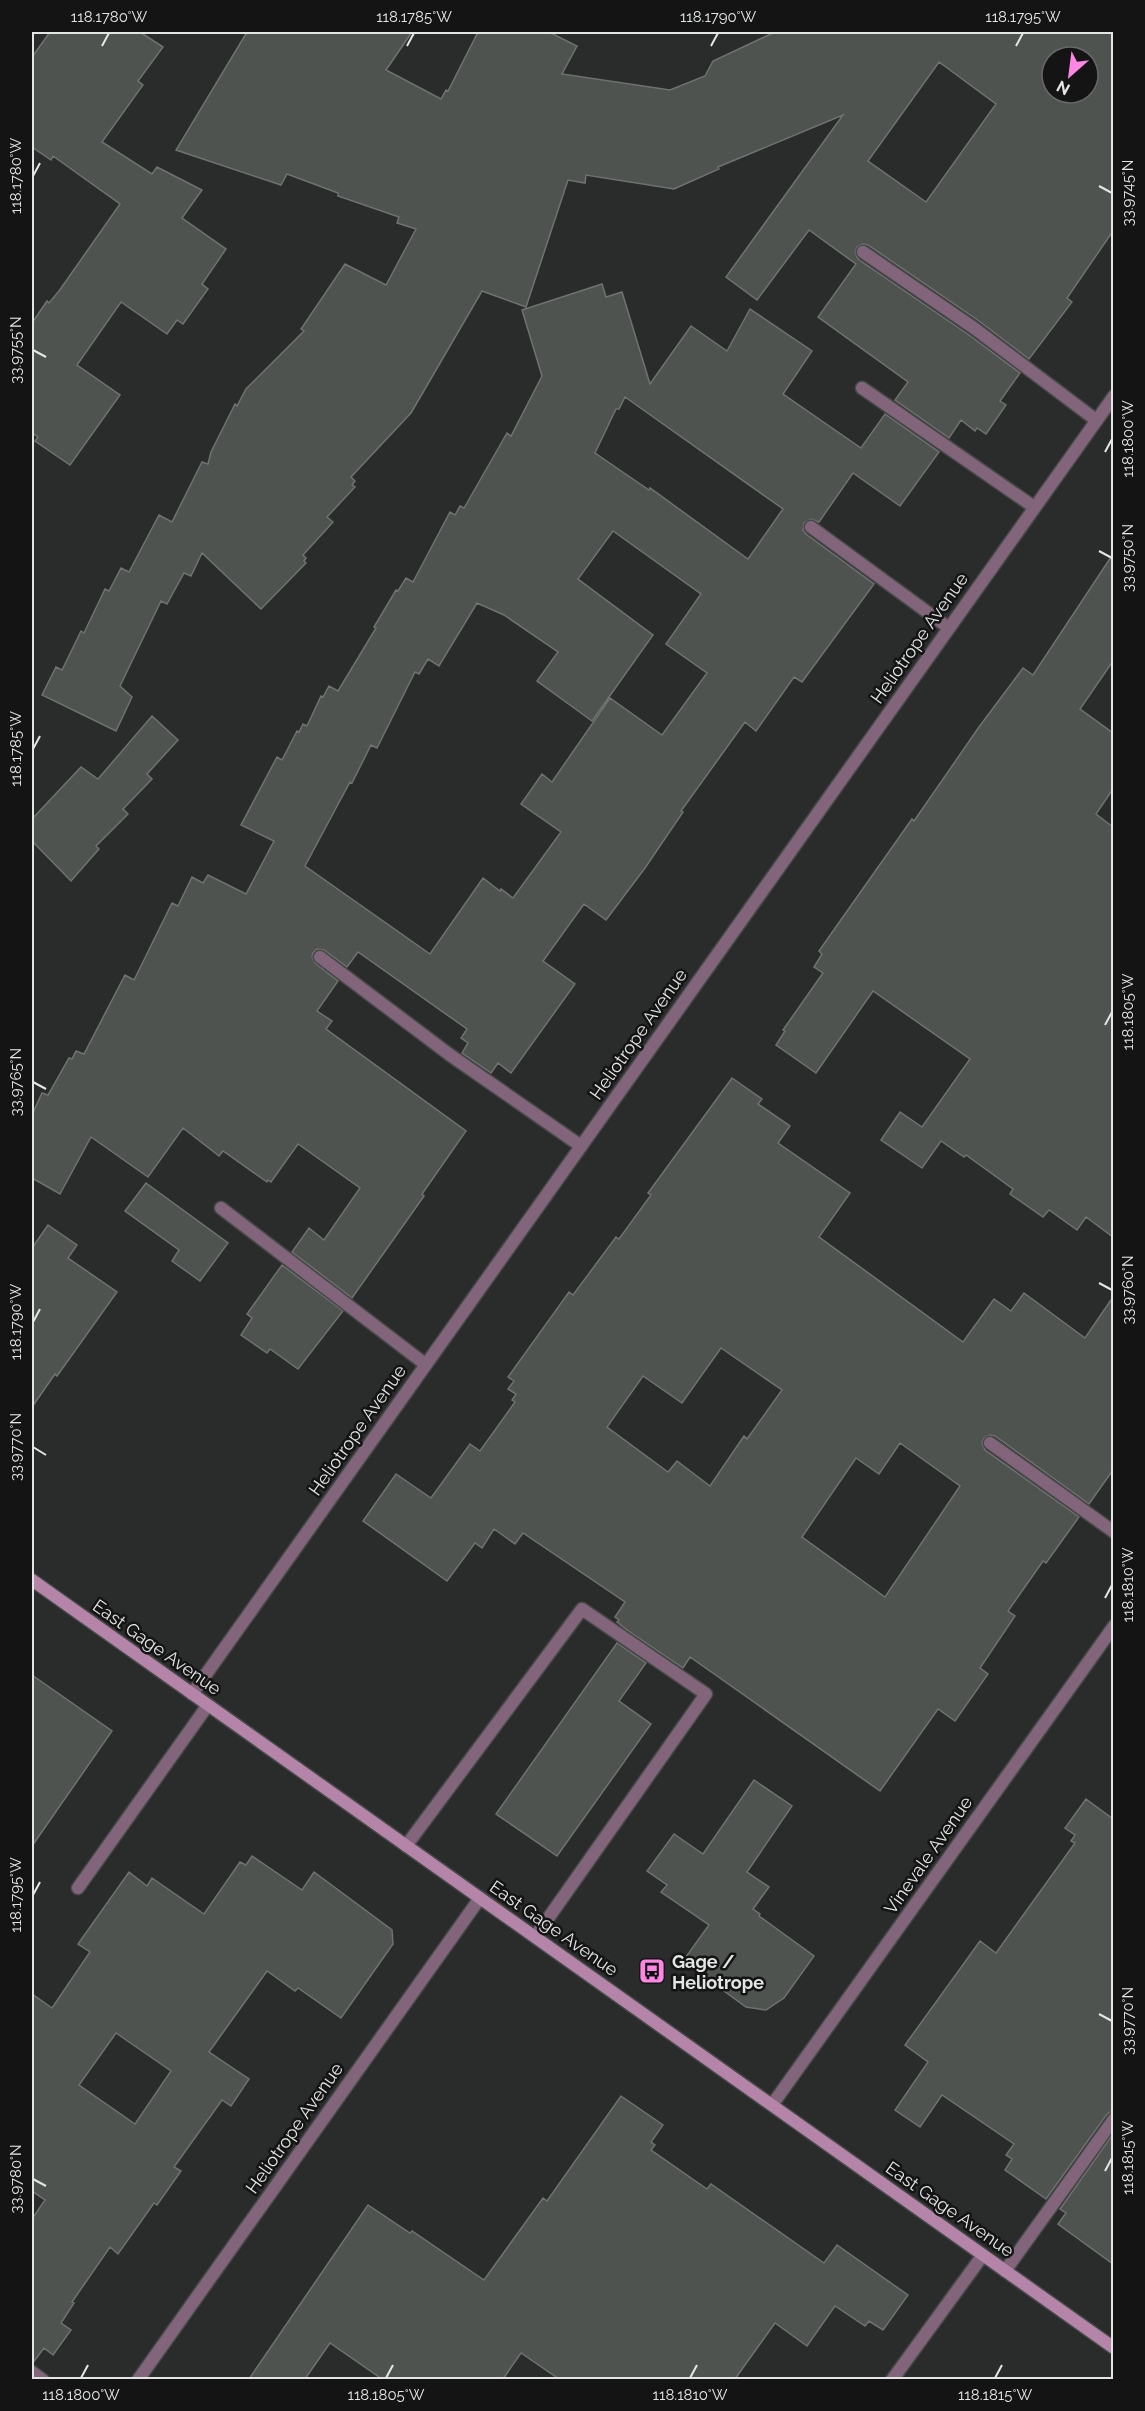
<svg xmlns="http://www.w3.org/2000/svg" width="1145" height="2411" font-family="Raleway,sans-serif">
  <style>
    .building { fill: #4f5350; stroke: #6f7270; stroke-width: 1.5; fill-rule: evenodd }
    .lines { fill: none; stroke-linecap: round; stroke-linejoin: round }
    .service-casing { stroke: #474a48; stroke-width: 15 }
    .minor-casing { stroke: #474a48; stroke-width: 15 }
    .tertiary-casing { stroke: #474a48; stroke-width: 15 }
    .secondary-casing { stroke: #474a48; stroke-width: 15 }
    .service { stroke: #83657b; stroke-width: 12 }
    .minor { stroke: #83657b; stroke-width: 12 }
    .tertiary { stroke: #83657b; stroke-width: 12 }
    .secondary { stroke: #b584a9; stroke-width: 12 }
    .ticks { fill: none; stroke: #e4e6e5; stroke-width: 2 }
    .labels { text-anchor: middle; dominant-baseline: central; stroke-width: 5; stroke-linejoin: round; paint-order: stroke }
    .street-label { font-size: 18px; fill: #e4e6e5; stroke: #131413 }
    .poi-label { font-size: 18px; font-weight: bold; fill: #e4e6e5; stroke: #131413; text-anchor: start }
    .neatline { fill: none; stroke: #e4e6e5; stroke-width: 2 }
    .ticks-label { font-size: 15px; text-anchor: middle; fill: #e4e6e5 }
  </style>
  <rect width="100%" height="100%" fill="#292c2a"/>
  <!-- building -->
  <path class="building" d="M50 32H140L163 47 138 81 143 85 102 142 152 174 157 167 202 190 182 218 226 249 202 284 208 289 183 324 177 320 167 334 121 302 77 365 120 395 70 465 35 441 38 437 32 433V323L47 301 49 303 59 291 120 204 53 156 51 160 32 147V57Z
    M247 32H412L386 70 441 99 446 90 448 91 478 32H549L577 46 562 74 670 90 705 76 713 61 775 32H1113V231L1067 298 1072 302 1029 359 979 321 868 245 863 244 857 247 855 252 858 259 969 335 1020 373 1000 401 1006 405 986 434 977 428 975 431 961 420 949 438 895 400 908 382 818 317 856 264 809 230 757 300 726 277 843 115 718 167 719 169 674 189 586 175 585 183 568 180 526 307 482 291 411 413 351 477 355 481 352 485 355 487 327 517 333 522 303 555 306 558 304 561 306 563 261 609 202 553 191 576 184 573 167 604 161 601 120 686 132 697 116 731 42 695 56 667 62 670 81 631 84 633 105 589 109 591 121 568 129 572 159 515 172 522 202 462 208 464 211 452 235 404 237 406 246 389 304 331 301 329 345 264 386 285 416 229 397 223 399 217 338 196V193L287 174 281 185 176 150ZM1052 57H1088V93H1052ZM939 62 996 104 926 202 868 161Z
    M602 284 606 297 622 292 650 384 691 326 727 351 750 309 812 351 783 394 861 448 885 414 939 452 900 506 853 473 819 522 811 519 804 523 803 530 806 534 874 584 802 682 794 677 756 731 745 722 681 811 683 812 645 868 606 920 584 904 543 961 575 984 511 1073 498 1063 491 1073 462 1053 468 1043 461 1038 467 1029 358 952 347 967 324 950 317 949 313 953 312 957 315 963 338 981 317 1011 332 1021 326 1029 466 1131 422 1194 424 1196 352 1298 292 1252 309 1228 324 1240 360 1188 298 1144 271 1182 268 1180 267 1182 223 1151 219 1156 183 1128 148 1177 91 1137 60 1194 32 1178V1115L42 1093 48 1095 69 1058 72 1059 76 1051 84 1054 125 975 134 980 172 903 178 906 192 877 203 883 208 875 246 894 274 841 241 825 277 757 282 760 297 731 299 732 303 724 307 726 321 696 323 697 329 686 338 691 376 628 374 627 396 590 398 591 406 578 413 582 450 512 455 515 460 506 464 508 507 433 511 436 542 376 522 310ZM625 397 783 509 748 559 650 488 649 490 595 453 616 409H619ZM613 531 701 594 666 644 707 673 662 735 610 698 552 782 542 774 521 804 561 832 513 898 501 889 500 891 483 878 430 954 305 866 350 782 352 783 371 745 377 748 415 672 419 674 428 659 439 666 477 603 504 615 558 652 537 681 592 721 653 635 578 579Z
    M1113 554V661L1080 709 1113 733V789L1096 814 1113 827V1237L1086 1217 1077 1230 1049 1210 1043 1217 1010 1194 1013 1189 966 1155 964 1157 941 1141 922 1168 881 1140 900 1112 922 1127 970 1059 873 991 816 1073 776 1045 785 1031 783 1030 823 973 814 967 822 954 819 951 912 819 914 821 979 727 1023 668 1033 675Z
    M152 716 178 740 147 774 152 779 123 809 128 814 96 846 99 849 71 881 32 841V819L81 767 98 779Z
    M732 1078 762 1099 758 1104 790 1126 778 1143 850 1193 819 1237 963 1342 994 1299 1011 1311 1024 1293 1085 1338 1113 1297V1470L1089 1504 995 1436 990 1435 984 1438 982 1443 985 1450 1079 1517 1046 1563 1043 1561 1008 1611 1015 1616 980 1668 988 1674 955 1721 938 1709 880 1791 690 1657 683 1668 627 1630 617 1622 619 1620 615 1617 625 1602 523 1533 515 1544 494 1529 482 1548 475 1543 447 1581 363 1521 396 1474 431 1498 470 1444 480 1451 515 1402 512 1400 516 1394 508 1389 514 1381 508 1377 569 1292 573 1295 616 1237 619 1239 651 1195 648 1193ZM721 1348 782 1390 747 1439 744 1436 710 1486 677 1461 668 1472 607 1427 643 1376 682 1403ZM900 1443 960 1486 885 1597 802 1537 856 1458 879 1474Z
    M146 1183 228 1243 200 1281 172 1261 179 1250 125 1211Z
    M48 1225 77 1245 68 1258 117 1292 57 1376 55 1374 32 1407V1248Z
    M282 1265 343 1311 298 1369 270 1349 267 1353 241 1335 252 1318 247 1314Z
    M617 1643 646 1663 619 1701 651 1724 557 1856 496 1814Z
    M32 1675 112 1731 32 1846Z
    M754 1780 792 1806 747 1872 769 1887 753 1909 760 1914 759 1916 814 1956 784 1998 766 2010 746 2007 683 1961 709 1925 661 1892 667 1885 647 1871 674 1834 703 1854Z
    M1086 1799 1113 1819V2111L1107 2114 1046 2199 1005 2170 1012 2159 1006 2155 1014 2144 942 2095 920 2127 895 2110 928 2062 905 2045 980 1941 996 1953 1075 1843 1071 1841 1075 1835 1065 1828Z
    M252 1856 302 1890 314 1872 392 1930 393 1944 341 2018 298 1988 295 1991 267 1971 209 2052 249 2079 231 2106 222 2100 174 2167 181 2171 157 2205 154 2203 118 2254 110 2247 72 2302 74 2303 61 2323 71 2330 53 2355 44 2348 32 2364V2219L45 2200 32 2191V1994L52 2008 90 1952 78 1944 129 1872 147 1886 152 1878 204 1914 240 1862 246 1865ZM116 2033 171 2071 135 2124 79 2085Z
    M621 2096 663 2125 651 2142 655 2145 651 2150 707 2189 711 2184 824 2263 837 2245 908 2295 883 2330 869 2321 865 2326 835 2306 807 2346 775 2323 735 2379H559L521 2353 503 2379H382L330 2343 305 2379H249L368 2205 410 2233 412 2231 484 2280 543 2198 547 2201Z
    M1113 2134V2264L1058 2224 1066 2213 1060 2209Z"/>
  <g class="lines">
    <defs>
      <path id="service" d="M863 252 974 328 1096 420
        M862 388 1034 507
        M811 527 949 628
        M320 957 450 1055 581 1146
        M221 1208 425 1364
        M990 1443 1114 1532
        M406 1846 582 1609 706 1694 535 1937
        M78 1888 208 1705
        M1005 2271 1114 2119
        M32 2372 43 2380"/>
      <path id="minor" d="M192 1694 1114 396
        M892 2380 983 2255"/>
      <path id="tertiary" d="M772 2105 1114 1626
        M138 2380 480 1898"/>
      <path id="secondary" d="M32 1580 1114 2348"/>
    </defs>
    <!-- service casing -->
    <use href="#service" class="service-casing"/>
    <!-- minor casing -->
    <use href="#minor" class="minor-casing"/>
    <!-- tertiary casing -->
    <use href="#tertiary" class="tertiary-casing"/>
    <!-- secondary casing -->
    <use href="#secondary" class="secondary-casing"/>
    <!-- service -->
    <use href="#service" class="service"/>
    <!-- minor -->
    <use href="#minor" class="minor"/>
    <!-- tertiary -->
    <use href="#tertiary" class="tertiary"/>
    <!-- secondary -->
    <use href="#secondary" class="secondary"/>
  </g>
  <!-- ticks -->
  <path class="ticks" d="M102 46 109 33M407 46 414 33M711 46 718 33M1016 46 1023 33M33 176 40 163M1099 186 1112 193M33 350 46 357M1105 452 1112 439M1099 551 1112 558M33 749 40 736M1105 1025 1112 1012M33 1082 46 1089M1099 1283 1112 1290M33 1322 40 1309M33 1447 46 1455M1105 1598 1112 1585M33 1895 40 1882M1099 2014 1112 2021M1105 2171 1112 2158M33 2179 46 2186M81 2378 88 2365M386 2378 393 2365M690 2378 697 2365M995 2378 1002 2365"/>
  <!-- icons -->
  <defs>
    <symbol id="bus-square" viewBox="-11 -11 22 22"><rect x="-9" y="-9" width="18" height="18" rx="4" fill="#fc86e3" stroke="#131413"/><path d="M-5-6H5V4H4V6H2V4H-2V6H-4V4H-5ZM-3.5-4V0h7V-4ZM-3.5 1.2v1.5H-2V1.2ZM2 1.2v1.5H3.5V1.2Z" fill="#111"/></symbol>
  </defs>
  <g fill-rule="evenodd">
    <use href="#bus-square" x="637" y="1956" width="30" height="30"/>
  </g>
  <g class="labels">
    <!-- street labels -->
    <g class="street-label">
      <text transform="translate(919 638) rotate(-55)">Heliotrope Avenue</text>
      <text transform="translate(638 1034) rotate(-55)">Heliotrope Avenue</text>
      <text transform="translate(357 1430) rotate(-55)">Heliotrope Avenue</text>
      <text transform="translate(157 1647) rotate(35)">East Gage Avenue</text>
      <text transform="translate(928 1855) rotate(-55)">Vinevale Avenue</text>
      <text transform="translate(554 1928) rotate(35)">East Gage Avenue</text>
      <text transform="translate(294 2128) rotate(-55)">Heliotrope Avenue</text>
      <text transform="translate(950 2209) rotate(35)">East Gage Avenue</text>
    </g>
    <!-- poi labels -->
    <g class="poi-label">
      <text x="672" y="1961">Gage /<tspan x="672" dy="21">Heliotrope</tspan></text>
    </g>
  </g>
  <!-- border -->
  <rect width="1145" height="2411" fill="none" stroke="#131413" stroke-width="66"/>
  <!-- north arrow -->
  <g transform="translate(1070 75) rotate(208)"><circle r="28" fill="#131413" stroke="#676867" stroke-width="1.5"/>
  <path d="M0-4.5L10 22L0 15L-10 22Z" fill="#fc86e3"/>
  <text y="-9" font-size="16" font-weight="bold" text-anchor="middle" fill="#e4e6e5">N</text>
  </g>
  <rect x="33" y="33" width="1079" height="2345" class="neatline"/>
  <g class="ticks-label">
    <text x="109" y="22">118.1780°W</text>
    <text x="414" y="22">118.1785°W</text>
    <text x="718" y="22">118.1790°W</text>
    <text x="1023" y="22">118.1795°W</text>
    <text transform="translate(16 176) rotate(-90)" y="5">118.1780°W</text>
    <text transform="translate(1128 193) rotate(-90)" y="5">33.9745°N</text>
    <text transform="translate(16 350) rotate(-90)" y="5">33.9755°N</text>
    <text transform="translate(1128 439) rotate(-90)" y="5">118.1800°W</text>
    <text transform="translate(1128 558) rotate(-90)" y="5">33.9750°N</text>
    <text transform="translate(16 749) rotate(-90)" y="5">118.1785°W</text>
    <text transform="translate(1128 1012) rotate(-90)" y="5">118.1805°W</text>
    <text transform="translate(16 1082) rotate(-90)" y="5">33.9765°N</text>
    <text transform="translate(1128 1290) rotate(-90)" y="5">33.9760°N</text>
    <text transform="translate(16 1322) rotate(-90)" y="5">118.1790°W</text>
    <text transform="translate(16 1447) rotate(-90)" y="5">33.9770°N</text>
    <text transform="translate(1128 1585) rotate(-90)" y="5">118.1810°W</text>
    <text transform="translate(16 1895) rotate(-90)" y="5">118.1795°W</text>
    <text transform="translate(1128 2021) rotate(-90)" y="5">33.9770°N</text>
    <text transform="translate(1128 2158) rotate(-90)" y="5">118.1815°W</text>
    <text transform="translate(16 2179) rotate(-90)" y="5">33.9780°N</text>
    <text x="81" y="2400">118.1800°W</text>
    <text x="386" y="2400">118.1805°W</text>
    <text x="690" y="2400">118.1810°W</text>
    <text x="995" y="2400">118.1815°W</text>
  </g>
</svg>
